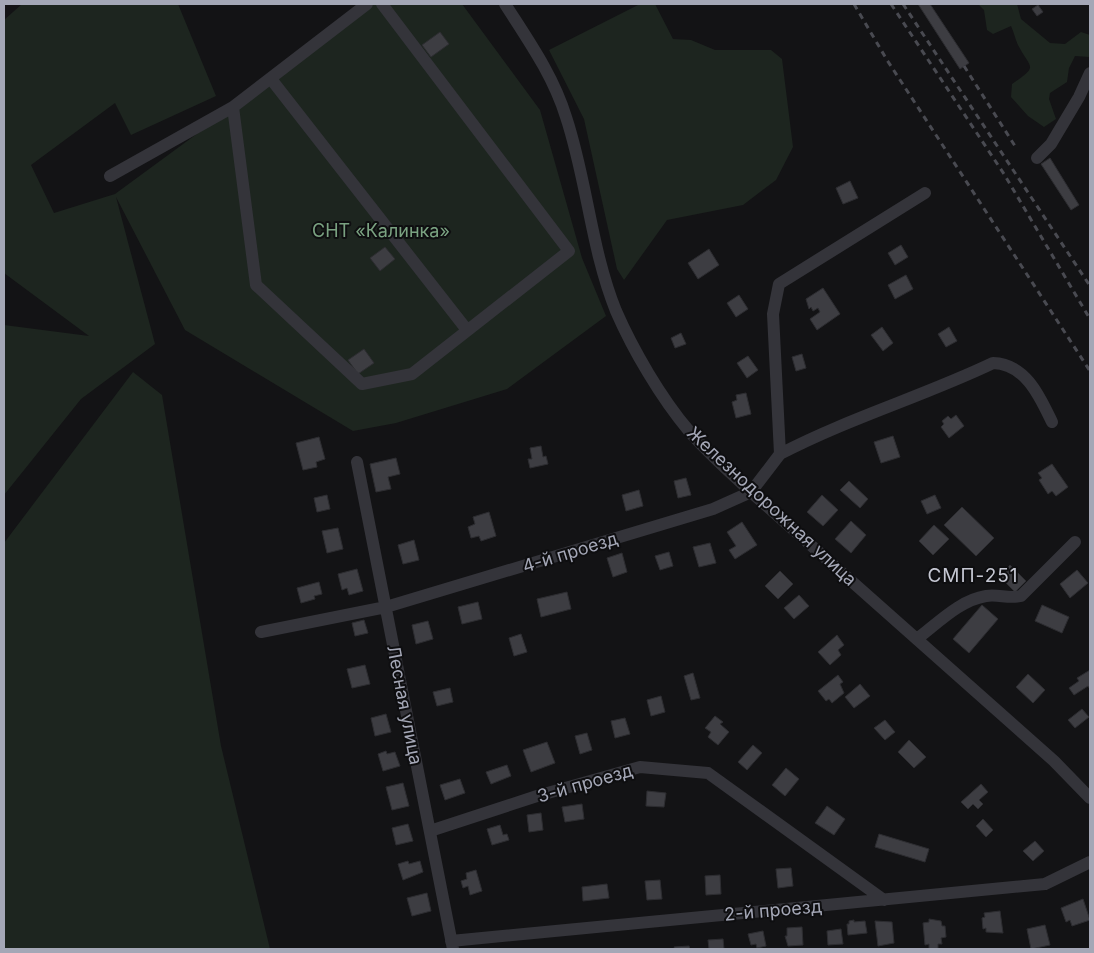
<svg xmlns="http://www.w3.org/2000/svg" width="1094" height="953" font-family="Inter,sans-serif">
  <style>
    .green { fill: #1d251f }
    .building { fill: #3d3d42; stroke: #2d2d31 }
    .lines { fill: none; stroke-linecap: round; stroke-linejoin: round }
    .minor { stroke: #34343a; stroke-width: 12 }
    .rail { stroke: #494a51; stroke-width: 3; stroke-dasharray: 6 5; stroke-linecap: butt }
    .labels { text-anchor: middle; dominant-baseline: central; stroke-width: 4; stroke-linejoin: round; paint-order: stroke }
    .park-label { font-size: 18px; fill: #7aa281; stroke: #0e0e10 }
    .street-label { font-size: 18px; fill: #a4a7b6; stroke: #0e0e10 }
    .neighbourhood-label { font-size: 19px; letter-spacing: 1px; fill: #c5c7d2; stroke: #0e0e10 }
  </style>
  <rect width="100%" height="100%" fill="#131315"/>
  <!-- green -->
  <path class="green" d="M22 4H178L216 96 131 135 115 103 31 165 54 213 115 194 374 4H462L540 110 582 258 606 316 507 389 396 423 353 431 185 330 116 197 155 344 81 399 4 495V325L89 336 4 273V20Z
    M640 4H655L673 39 691 40 715 50H771L782 59 793 147 776 180 743 205 667 220 624 280 617 269 584 119 549 50Z
    M978 4H1017L1021 19 1050 43 1065 44 1081 32 1090 35V57L1075 56 1069 68 1067 82 1050 93 1049 99 1056 119 1044 127 1028 116 1011 97 1012 84C1040 65 1030 69 1018 45 1015 39 1014 32 1011 26L993 34 987 30 984 10Z
    M133 372 162 395 221 746 270 949H4V543Z"/>
  <!-- building -->
  <path class="building" d="M918 4H930L969 63 960 69Z
    M1038 5 1043 12 1037 16 1032 9Z
    M440 32 449 44 431 57 422 45Z
    M1050 158 1079 205 1071 210 1041 164Z
    M850 181 858 198 843 204 836 188Z
    M901 245 908 257 895 265 888 253Z
    M385 247 395 259 380 271 370 258Z
    M709 249 719 265 698 279 688 263Z
    M906 275 913 289 895 299 888 285Z
    M823 288 840 314 817 330 810 319 820 312 818 308 813 311 811 307 809 309 806 299Z
    M739 295 748 309 736 317 727 303Z
    M882 327 893 343 883 351 871 335Z
    M949 327 957 341 946 347 938 334Z
    M681 333 686 344 675 348 671 338Z
    M364 349 374 363 358 374 348 360Z
    M802 354 806 368 796 371 792 357Z
    M748 356 758 370 747 378 737 363Z
    M746 393 751 414 736 418 732 402 737 400 736 395Z
    M956 415 964 426 949 438 941 427 944 424 942 421 948 416 951 419Z
    M893 436 900 457 881 463 874 442Z
    M319 437 325 459 316 462 317 467 303 470 296 443Z
    M541 446 543 457 546 456 548 464 530 468 528 459H532L530 448Z
    M396 458 400 474 388 477 391 489 376 492 370 464Z
    M1052 464 1068 487 1056 496 1052 491 1048 494 1039 480 1042 478 1038 473Z
    M686 478 691 495 678 498 674 481Z
    M849 481 868 499 860 508 840 490Z
    M639 490 643 506 626 511 622 495Z
    M327 495 330 509 317 512 314 498Z
    M822 495 838 510 823 526 807 512Z
    M935 495 941 508 927 514 921 501Z
    M962 507 994 538 976 556 944 525Z
    M489 512 496 536 481 541 479 536 471 538 468 527 475 524 473 517Z
    M851 521 866 535 851 553 835 539Z
    M742 522 757 545 735 559 729 550 736 546 727 532Z
    M934 525 949 539 933 555 919 541Z
    M338 528 343 549 327 553 322 531Z
    M414 540 419 560 403 564 398 545Z
    M710 543 716 563 699 567 693 547Z
    M669 552 673 566 660 570 655 556Z
    M622 553 627 572 613 577 607 558Z
    M1010 565 1026 581 1015 592 999 576Z
    M357 569 363 591 349 595 347 588 342 590 338 574Z
    M1077 570 1088 583 1070 598 1060 584Z
    M780 571 793 584 778 599 765 586Z
    M319 582 322 594 314 596 315 599 301 603 297 588Z
    M567 592 571 609 541 617 537 599Z
    M799 595 809 606 794 619 784 608Z
    M478 602 482 619 462 624 458 607Z
    M982 605 998 619 969 653 953 639Z
    M1042 605 1069 617 1062 633 1035 621Z
    M364 620 368 633 355 636 352 623Z
    M428 621 433 639 416 644 412 625Z
    M521 634 527 652 514 656 509 638Z
    M837 635 844 645 838 650 841 655 830 665 818 652Z
    M365 665 370 684 352 688 347 669Z
    M1090 670V689L1088 686 1074 695 1069 688 1079 681 1077 678Z
    M693 673 700 698 691 700 684 676Z
    M1028 674 1045 690 1033 703 1016 687Z
    M838 675 843 682 840 684 844 693 832 703 829 699 826 701 818 691Z
    M860 684 870 696 854 708 845 697Z
    M450 688 453 702 437 706 433 692Z
    M661 696 665 712 651 716 647 700Z
    M1082 709 1089 717 1075 728 1068 720Z
    M386 714 391 732 375 736 371 718Z
    M715 716 723 722 720 724 729 732 718 745 708 737 711 732 705 728Z
    M625 718 630 734 615 738 611 721Z
    M885 720 895 732 885 740 874 728Z
    M587 733 592 750 580 754 575 736Z
    M909 740 926 757 914 768 898 752Z
    M547 742 555 763 531 772 523 750Z
    M753 745 762 753 747 770 738 762Z
    M386 751 387 754 395 752 400 766 383 771 378 754Z
    M507 765 511 776 491 784 486 772Z
    M786 768 799 779 785 796 772 785Z
    M460 779 465 793 445 800 440 785Z
    M403 783 409 806 392 810 386 787Z
    M981 784 988 792 979 800 983 804 978 809 973 804 968 809 961 802Z
    M647 791 666 793 664 807 646 806Z
    M582 804 584 819 565 822 562 807Z
    M827 806 845 819 834 835 815 823Z
    M541 813 543 830 529 832 527 815Z
    M983 819 993 830 986 837 976 826Z
    M408 824 413 841 396 845 392 828Z
    M500 825 503 835 507 834 509 840 492 845 487 829Z
    M879 834 929 849 925 862 875 847Z
    M1035 841 1044 851 1033 861 1023 851Z
    M408 861 409 864 420 861 423 872 403 880 398 864Z
    M791 868 793 886 778 888 776 869Z
    M476 870 482 891 470 895 468 886 463 888 461 881 467 879 466 873Z
    M720 875 721 894 706 895 705 876Z
    M660 880 662 899 647 900 645 881Z
    M607 884 609 898 583 901 582 887Z
    M427 893 431 911 412 916 407 898Z
    M1083 899 1090 920 1072 926 1070 920 1066 922 1061 908Z
    M1000 911 1003 933 986 932V928L983 929 982 918 985 917 984 913Z
    M929 919 941 921 942 926H945L946 937 941 938 942 944H938V949H929V944L925 945 923 923 929 922Z
    M854 920V922L865 921 867 933 848 935 847 924H849V921Z
    M875 921 892 922 894 943 878 946Z
    M1045 925 1050 945 1031 949 1027 929Z
    M802 927 803 945 788 946 785 936H787V928Z
    M841 929 843 944 828 945 827 931Z
    M763 931 766 946 757 948 756 944 751 945 748 934Z
    M723 939 724 949H709L708 940Z
    M689 946 690 949H675L674 947Z"/>
  <g class="lines">
    <!-- minor -->
    <path class="minor" d="M505 4C528 40 553 75 566 117 587 180 591 249 616 311 633 350 661 398 689 431 708 453 730 472 751 492L1054 761 1090 798
      M271 79 467 330
      M233 107 256 285 362 384 412 374 569 251 382 4
      M1037 158 1051 144 1079 97 1090 73
      M110 176 233 107 367 4
      M780 454C849 418 924 396 993 363 1026 364 1040 397 1052 422
      M357 462 453 949
      M261 632 386 607 713 509 751 492 780 454 773 314 779 284 925 193
      M918 638C938 623 960 600 986 596 998 594 1009 599 1021 596L1075 542
      M430 831 537 796 640 767 708 773 884 900
      M451 941 1045 884 1090 862"/>
    <!-- rail -->
    <path class="rail" d="M854 4 887 60 1090 371
      M891 4 1004 174 1090 319
      M903 4 1090 286
      M964 66 1015 146"/>
  </g>
  <g class="labels">
    <!-- park labels -->
    <g class="park-label">
      <text x="381" y="230">СНТ «Калинка»</text>
    </g>
    <!-- street labels -->
    <g class="street-label">
      <text transform="translate(772 506) rotate(43)">Железнодорожная улица</text>
      <text transform="translate(570 552) rotate(-17)">4-й проезд</text>
      <text transform="translate(405 705) rotate(79)">Лесная улица</text>
      <text transform="translate(585 783) rotate(-16)">3-й проезд</text>
      <text transform="translate(773 910) rotate(-5)">2-й проезд</text>
    </g>
    <!-- neighbourhood labels -->
    <g class="neighbourhood-label">
      <text x="973" y="575">СМП-251</text>
    </g>
  </g>
  <!-- border -->
  <rect width="1094" height="953" fill="none" stroke="#a4a7b6" stroke-width="10"/>
</svg>
